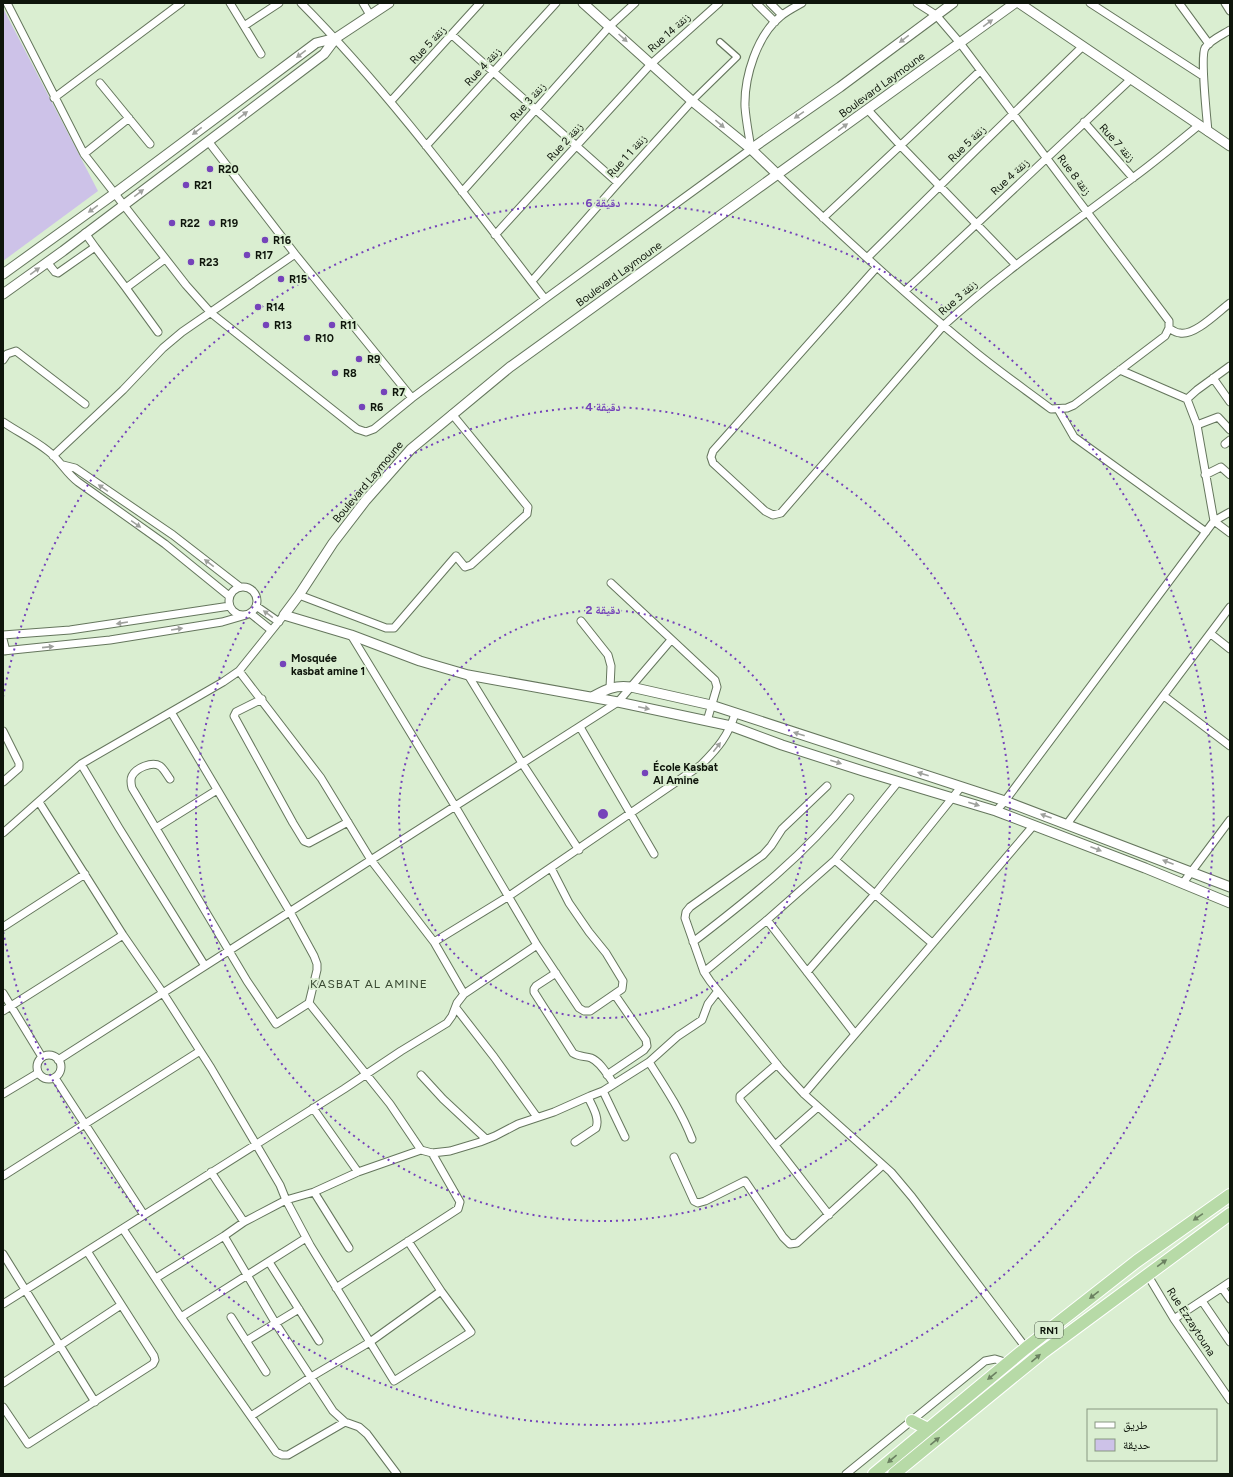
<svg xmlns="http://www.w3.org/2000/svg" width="1233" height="1477" font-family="Figtree,'Noto Naskh Arabic',sans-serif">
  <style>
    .green { fill: #cdc2e8 }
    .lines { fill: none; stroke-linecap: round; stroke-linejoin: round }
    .pedestrian-casing { stroke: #65765d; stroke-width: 8 }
    .minor-casing { stroke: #65765d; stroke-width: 9 }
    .tertiary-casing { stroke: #65765d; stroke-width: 11 }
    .trunk-casing { stroke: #fff; stroke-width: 14 }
    .pedestrian { stroke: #fff; stroke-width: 5.5 }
    .minor { stroke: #fff; stroke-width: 7 }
    .tertiary { stroke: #fff; stroke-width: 9 }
    .trunk { stroke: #b7daa7; stroke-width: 12 }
    .oneway { fill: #9fa19d }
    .oneway2 { fill: #6b8161 }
    .ring { fill: none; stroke: #7543ba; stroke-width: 2; stroke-dasharray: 2 4 }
    .poi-dot { fill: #7543ba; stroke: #daeed1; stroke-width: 1.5 }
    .labels { text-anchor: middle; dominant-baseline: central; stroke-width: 4; stroke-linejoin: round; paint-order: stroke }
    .shield { fill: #daeed1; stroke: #4b5646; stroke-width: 1 }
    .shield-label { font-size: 10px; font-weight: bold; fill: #0e150b }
    .street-label { font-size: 11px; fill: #0e150b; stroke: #daeed1 }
    .poi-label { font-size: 11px; font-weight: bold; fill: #0e150b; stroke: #daeed1; text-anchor: start }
    .neighbourhood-label { font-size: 12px; letter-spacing: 1px; fill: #384831; stroke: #daeed1 }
    .centre { fill: #7543ba; stroke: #daeed1; stroke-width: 2 }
    .ring-label { font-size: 12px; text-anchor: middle; font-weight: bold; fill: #7543ba; stroke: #daeed1; stroke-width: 4; stroke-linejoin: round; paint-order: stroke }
  </style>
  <rect width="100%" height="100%" fill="#daeed1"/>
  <!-- green -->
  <path class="green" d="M3 8 98 191 3 261Z"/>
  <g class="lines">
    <defs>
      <path id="pedestrian" d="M692 101 737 57 720 42"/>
      <path id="minor" d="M7 3 84 154 186 285 211 313 357 429 366 432 374 429 412 398 545 299 751 149C749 135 746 121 745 107 744 77 757 35 781 16 787 11 795 7 802 3
        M230 3 261 54
        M301 3C391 94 467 198 545 299
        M363 3 370 15
        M756 3 775 22
        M770 3 782 15
        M1090 3 1203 76
        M1179 3 1209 44
        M1225 3 1230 11
        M244 26 279 3
        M452 35 618 183
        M100 83 150 144
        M54 98 181 3
        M391 101 480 3
        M868 110 900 145 1016 265
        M1084 122 1133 178
        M1208 132C1207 118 1200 57 1205 48 1210 40 1222 35 1230 30
        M208 141 295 254 412 398
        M426 146 556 3
        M84 154 129 118
        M778 175C840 234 902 292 968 346 994 368 1023 388 1051 409L1067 408 1074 405 1165 336 1169 328V321L960 43 936 15 917 3
        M462 192 610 26 635 3
        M823 218 980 71
        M85 233 95 247
        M495 235 651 64 719 3
        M867 258 977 149 1083 46
        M47 262 55 272 58 273 95 247 126 288 165 259
        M877 267 713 451 711 457 713 463 765 511 773 515 781 513 943 326C1003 271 1070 226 1134 177 1156 161 1177 143 1198 126
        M532 281 618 183 692 101
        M126 288 158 332
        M905 291 1131 79
        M1169 328C1172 330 1176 333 1180 333 1195 336 1219 311 1230 303
        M3 360 7 354 16 351 85 404
        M1230 366 1197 390 1187 399 1197 425 1214 521 1230 533
        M1120 370 1187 399
        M1213 378 1230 402
        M1058 409 1074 437 1206 532
        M3 422C18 432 34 440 48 451 60 460 66 473 78 482L165 544 229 596
        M1197 425 1218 417 1230 430
        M1225 444 1230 440
        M53 456 123 390 163 348 182 332 295 254
        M63 465 75 468 173 535 240 587
        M1205 475 1221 467 1230 475
        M611 583 715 680 717 687 707 721
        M229 601a14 14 0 1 1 28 0a14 14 0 1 1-28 0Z
        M299 595 386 628H394L456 556 465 567 471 565 527 514 528 507 452 414
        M256 606 279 622
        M250 613 271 630
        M581 621 608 655 611 666 610 688
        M1211 634 1230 649
        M3 635 70 630 230 606
        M351 635 455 806 537 945 579 1008 584 1011H590L622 989 623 981 606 953 589 932 569 903 551 868
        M3 639 6 651
        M3 651 110 640 222 622 246 615
        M239 671 321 778 371 860 434 942 464 994
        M468 675 522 763 579 850
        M1164 696 1230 746
        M262 699 236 712 234 716 293 823 304 841 309 843 348 822
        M580 727 654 854
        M3 731 19 763V768L3 782
        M81 764 119 828 205 966
        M170 779C167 775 164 769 160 766 152 761 136 768 132 776 130 780 131 784 132 788L247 981 276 1024 309 1003
        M827 786 782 829 771 846 763 855 690 907 686 912 685 918 704 972 710 981 780 1068 804 1094 891 1172 912 1197 1026 1348
        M39 802 123 935 163 993 211 1068 280 1185 286 1200 310 1245 394 1381 471 1332 441 1291 408 1241
        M996 811 1005 801 1214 521 1230 512
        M1067 824 1230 607
        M156 828 217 790
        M3 833 81 764 223 682 239 671 284 615
        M835 860 932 943
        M1183 883 1230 820
        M767 920 855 1034
        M3 927 85 874
        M434 942 509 896 701 765C718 748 728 736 735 714
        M693 942C749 899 806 854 850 798
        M704 972 767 920 835 860 898 782
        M807 972 875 894 961 787
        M556 973 536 986 534 989V992L573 1053C579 1057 585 1056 591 1058 601 1062 608 1076 614 1084
        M3 993 42 1057
        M456 1008 494 1057 537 1117
        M3 1011 123 935
        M37 1067a12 12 0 1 1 24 0a12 12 0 1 1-24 0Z
        M58 1060 618 702 671 640
        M649 1062C665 1087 681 1111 692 1139
        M777 1064 740 1096V1100L829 1215
        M421 1075 443 1099 486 1139
        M607 1075 644 1050 647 1046 646 1040 615 995
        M55 1078 144 1215
        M603 1091 625 1137
        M3 1094 38 1073
        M804 1094 1033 826
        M313 1108 358 1172
        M575 1142 596 1128C600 1118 592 1106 588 1097
        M775 1145 818 1107
        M421 1150 432 1153 450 1151 480 1142 495 1136 518 1124 554 1112 590 1096 603 1091 649 1062 678 1036 702 1020 708 1004 718 991
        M674 1157 694 1201 698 1203 705 1201 745 1181 783 1237 790 1244 797 1243 883 1165
        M211 1172 244 1222
        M3 1176 200 1051
        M314 1192 349 1248
        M123 1229 181 1317 276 1452 282 1455H288L345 1422
        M224 1236 276 1324 333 1411 345 1422 359 1427 367 1434 397 1474
        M3 1254 95 1402
        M269 1262 319 1341
        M1147 1274 1174 1319 1230 1400
        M156 1278 224 1236 244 1222 286 1200 314 1192 358 1172 421 1150 390 1104 309 1003 317 970V964L314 956 290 912 171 712
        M336 1288 458 1209 460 1202 432 1153
        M1222 1288 1230 1299
        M1202 1301 1230 1342
        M3 1304 344 1089 401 1051 447 1023 452 1016 457 1003 464 994 537 945
        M181 1317 306 1238
        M231 1317 266 1372
        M1174 1319 1230 1282
        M246 1341 299 1309
        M3 1383 121 1305
        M3 1407 28 1444 153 1364 155 1360 154 1356 87 1251
        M251 1416 311 1377 370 1342 441 1291
        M846 1474 985 1361 995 1359 1008 1363"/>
      <path id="tertiary" d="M583 3 692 101 751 149 778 175
        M1015 3 510 367 411 449 366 500 333 543 299 595 284 615 351 635 420 661 468 675 618 702 731 726 782 745 863 771 996 811 1145 868 1230 903
        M1019 3 1230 146
        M751 149 840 87 953 3
        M3 274 114 194 316 43 336 38
        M3 294 63 251 324 54 336 38 389 3
        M592 697C607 689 614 685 631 687L711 705 1005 801 1230 887"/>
      <path id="trunk" d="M912 1421 928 1429
        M874 1474 1026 1348 1137 1261 1230 1195
        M894 1474 1042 1353 1230 1214"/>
    </defs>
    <!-- pedestrian casing -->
    <use href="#pedestrian" class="pedestrian-casing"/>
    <!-- minor casing -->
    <use href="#minor" class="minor-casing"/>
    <!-- tertiary casing -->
    <use href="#tertiary" class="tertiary-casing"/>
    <!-- trunk casing -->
    <use href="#trunk" class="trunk-casing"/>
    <!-- pedestrian -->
    <use href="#pedestrian" class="pedestrian"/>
    <!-- minor -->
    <use href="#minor" class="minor"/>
    <!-- tertiary -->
    <use href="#tertiary" class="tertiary"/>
    <!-- trunk -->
    <use href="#trunk" class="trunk"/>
  </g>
  <!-- one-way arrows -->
  <defs><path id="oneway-solid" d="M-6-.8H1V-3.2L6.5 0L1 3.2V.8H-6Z"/></defs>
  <g class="oneway">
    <use href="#oneway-solid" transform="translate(988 23) rotate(-36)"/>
    <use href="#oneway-solid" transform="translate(623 38) rotate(42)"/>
    <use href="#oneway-solid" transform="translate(904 39) rotate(143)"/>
    <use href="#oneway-solid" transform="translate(301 54) rotate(143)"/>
    <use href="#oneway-solid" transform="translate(243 115) rotate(-37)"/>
    <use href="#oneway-solid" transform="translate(799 115) rotate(145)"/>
    <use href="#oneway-solid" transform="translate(720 124) rotate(40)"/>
    <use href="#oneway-solid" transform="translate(843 127) rotate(-36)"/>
    <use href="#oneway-solid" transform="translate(197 131) rotate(143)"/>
    <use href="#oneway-solid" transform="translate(139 193) rotate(-37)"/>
    <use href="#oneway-solid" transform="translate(93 209) rotate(144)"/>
    <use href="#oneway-solid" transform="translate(35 271) rotate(-36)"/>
    <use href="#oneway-solid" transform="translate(103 488) rotate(-145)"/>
    <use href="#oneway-solid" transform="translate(136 524) rotate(35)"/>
    <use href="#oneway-solid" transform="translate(209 563) rotate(-143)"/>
    <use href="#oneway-solid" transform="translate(268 614) rotate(-144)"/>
    <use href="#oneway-solid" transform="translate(122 623) rotate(171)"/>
    <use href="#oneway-solid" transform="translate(177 629) rotate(-9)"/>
    <use href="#oneway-solid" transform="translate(48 647) rotate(-6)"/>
    <use href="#oneway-solid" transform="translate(644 708) rotate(12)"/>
    <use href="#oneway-solid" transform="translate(799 734) rotate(-162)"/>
    <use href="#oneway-solid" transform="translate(717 747) rotate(-52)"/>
    <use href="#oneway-solid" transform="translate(836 762) rotate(18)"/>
    <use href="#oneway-solid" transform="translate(923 774) rotate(-162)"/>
    <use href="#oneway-solid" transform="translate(974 804) rotate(18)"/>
    <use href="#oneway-solid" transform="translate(1046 816) rotate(-160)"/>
    <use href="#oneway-solid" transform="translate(1096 849) rotate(21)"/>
    <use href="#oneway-solid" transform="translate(1168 862) rotate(-159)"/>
  </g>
  <g class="oneway2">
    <use href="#oneway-solid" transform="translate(1198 1217) rotate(145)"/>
    <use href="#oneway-solid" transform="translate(1162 1263) rotate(-36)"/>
    <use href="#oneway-solid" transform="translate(1094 1295) rotate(142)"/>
    <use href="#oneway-solid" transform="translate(1036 1358) rotate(-40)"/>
    <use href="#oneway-solid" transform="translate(992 1376) rotate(141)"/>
    <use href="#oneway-solid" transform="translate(935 1441) rotate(-39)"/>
    <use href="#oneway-solid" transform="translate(892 1459) rotate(140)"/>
  </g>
  <!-- distance rings -->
  <g class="ring">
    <circle cx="603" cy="814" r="204"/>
    <circle cx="603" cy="814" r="407"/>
    <path d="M3 697A611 611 0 1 1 3 931"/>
  </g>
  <!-- markers -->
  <g class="poi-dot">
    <circle cx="210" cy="169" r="4"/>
    <circle cx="186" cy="185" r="4"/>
    <circle cx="172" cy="223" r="4"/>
    <circle cx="212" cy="223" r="4"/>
    <circle cx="265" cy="240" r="4"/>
    <circle cx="247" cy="255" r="4"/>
    <circle cx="191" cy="262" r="4"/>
    <circle cx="281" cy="279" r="4"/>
    <circle cx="258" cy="307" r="4"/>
    <circle cx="266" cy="325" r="4"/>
    <circle cx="332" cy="325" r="4"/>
    <circle cx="307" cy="338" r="4"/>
    <circle cx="359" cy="359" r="4"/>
    <circle cx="335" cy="373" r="4"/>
    <circle cx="384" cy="392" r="4"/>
    <circle cx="362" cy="407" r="4"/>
    <circle cx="283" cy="664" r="4"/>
    <circle cx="645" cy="773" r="4"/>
  </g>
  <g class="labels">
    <!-- shield labels -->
    <rect class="shield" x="1035" y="1322" width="28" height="16" rx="3"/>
    <g class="shield-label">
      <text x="1049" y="1330">RN1</text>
    </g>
    <!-- street labels -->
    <g class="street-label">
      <text transform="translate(669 33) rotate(-42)">Rue 14 زنقة</text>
      <text transform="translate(428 45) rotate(-47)">Rue 5 زنقة</text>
      <text transform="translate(483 67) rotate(-47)">Rue 4 زنقة</text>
      <text transform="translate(882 85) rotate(-36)">Boulevard Laymoune</text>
      <text transform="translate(528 102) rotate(-48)">Rue 3 زنقة</text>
      <text transform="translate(565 142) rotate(-48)">Rue 2 زنقة</text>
      <text transform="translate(1117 143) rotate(48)">Rue 7 زنقة</text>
      <text transform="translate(967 144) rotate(-44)">Rue 5 زنقة</text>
      <text transform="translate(627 156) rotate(-48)">Rue 1 زنقة 1</text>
      <text transform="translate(1074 175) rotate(53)">Rue 8 زنقة</text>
      <text transform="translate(1010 177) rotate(-43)">Rue 4 زنقة</text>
      <text transform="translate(619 274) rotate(-36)">Boulevard Laymoune</text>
      <text transform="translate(958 298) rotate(-41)">Rue 3 زنقة</text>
      <text transform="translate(368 482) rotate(-50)">Boulevard Laymoune</text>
      <text transform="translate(1191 1322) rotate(57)">Rue Ezzaytouna</text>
    </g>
    <!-- poi labels -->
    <g class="poi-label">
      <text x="218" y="169">R20</text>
      <text x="194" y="185">R21</text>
      <text x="180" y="223">R22</text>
      <text x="220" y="223">R19</text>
      <text x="273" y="240">R16</text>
      <text x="255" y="255">R17</text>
      <text x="199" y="262">R23</text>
      <text x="289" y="279">R15</text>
      <text x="266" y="307">R14</text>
      <text x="274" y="325">R13</text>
      <text x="340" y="325">R11</text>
      <text x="315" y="338">R10</text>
      <text x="367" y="359">R9</text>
      <text x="343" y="373">R8</text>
      <text x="392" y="392">R7</text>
      <text x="370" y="407">R6</text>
      <text x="291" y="658">Mosquée<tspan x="291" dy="13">kasbat amine 1</tspan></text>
      <text x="653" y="767">École Kasbat<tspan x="653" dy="13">Al Amine</tspan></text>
    </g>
    <!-- neighbourhood labels -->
    <g class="neighbourhood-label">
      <text x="369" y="984">KASBAT AL AMINE</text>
    </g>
  </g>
  <circle cx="603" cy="814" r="6" class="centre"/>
  <g class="ring-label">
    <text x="603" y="207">6 دقيقة</text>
    <text x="603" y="411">4 دقيقة</text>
    <text x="603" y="614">2 دقيقة</text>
  </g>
  <!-- border -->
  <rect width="1233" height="1477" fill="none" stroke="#0e150b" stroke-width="8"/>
  <!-- legend -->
  <rect x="1087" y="1409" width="130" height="52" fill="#daeed1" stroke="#889782"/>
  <rect x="1095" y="1422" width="20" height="6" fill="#ffffff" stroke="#889782"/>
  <text x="1123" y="1429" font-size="12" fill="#0e150b">طريق</text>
  <rect x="1095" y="1439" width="20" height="12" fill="#cdc2e8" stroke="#889782"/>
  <text x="1123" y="1449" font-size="12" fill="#0e150b">حديقة</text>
</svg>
